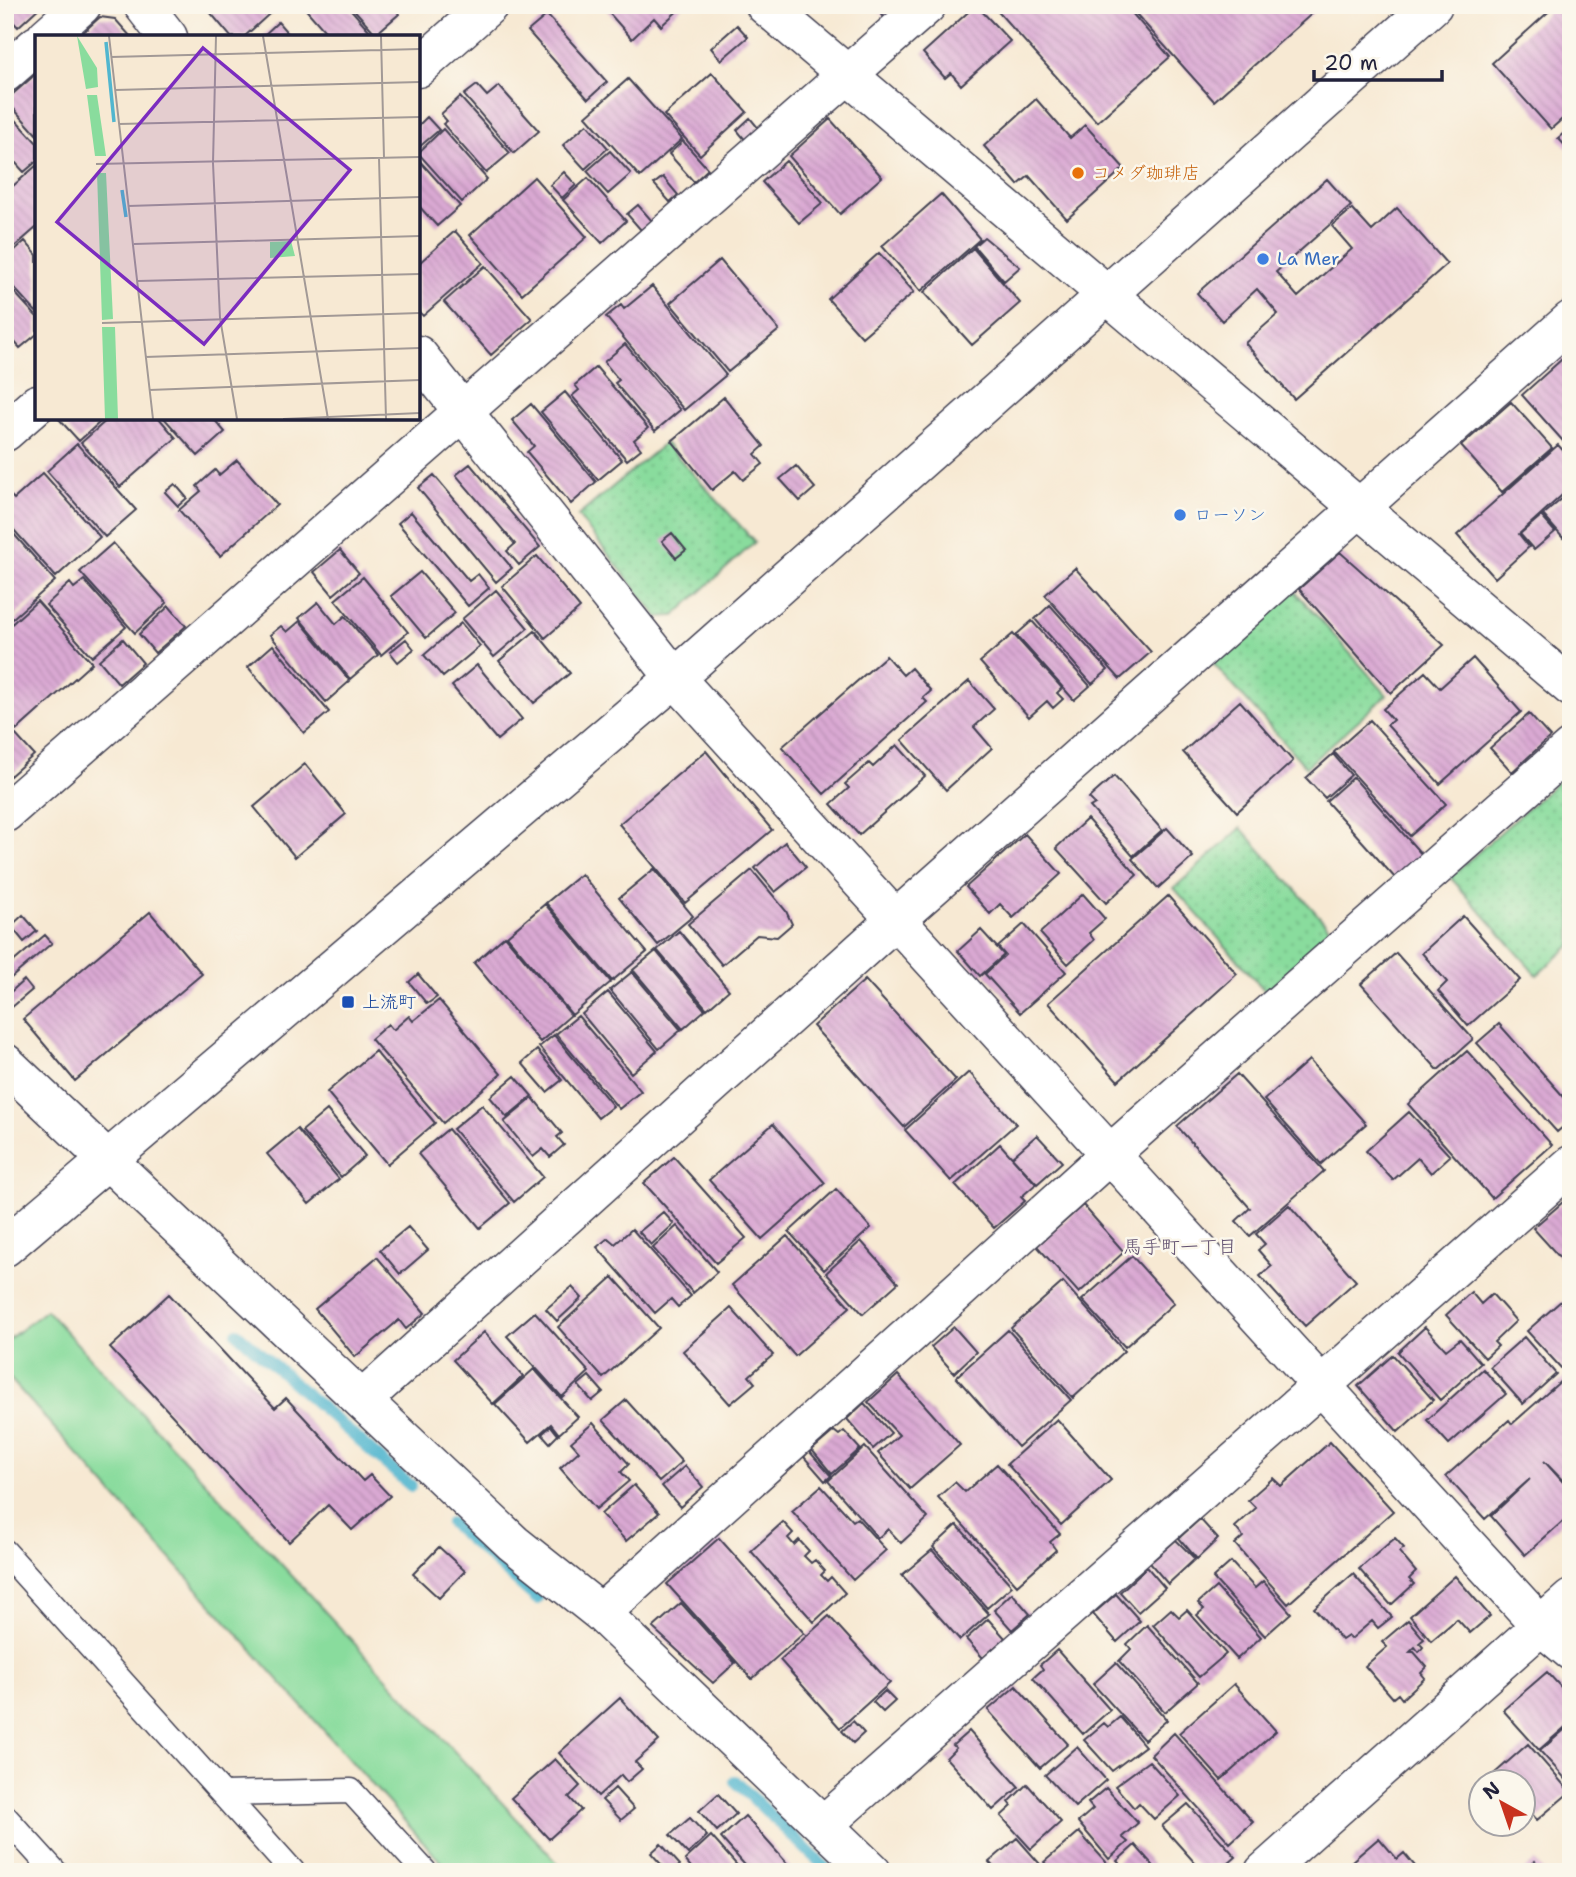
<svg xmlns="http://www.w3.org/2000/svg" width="1576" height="1877" font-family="'Shantell Sans','Klee One',sans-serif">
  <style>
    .grass { fill: #89dc9d; stroke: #567f6c; stroke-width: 2 }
    .garden { fill: url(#garden-dots); stroke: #567f6c; stroke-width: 2 }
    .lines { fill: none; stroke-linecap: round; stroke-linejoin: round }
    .stream { stroke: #51b6cf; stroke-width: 12 }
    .building { fill: url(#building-back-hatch) }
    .service-casing { stroke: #424052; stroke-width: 27 }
    .minor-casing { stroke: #424052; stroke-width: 41 }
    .tertiary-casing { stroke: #424052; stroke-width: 41 }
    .service { stroke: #fff; stroke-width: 24 }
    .minor { stroke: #fff; stroke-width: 38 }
    .tertiary { stroke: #fff; stroke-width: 38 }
    .food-dot { fill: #e8710a; stroke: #fbf7ec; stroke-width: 2.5 }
    .shop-dot { fill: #3f7fe0; stroke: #fbf7ec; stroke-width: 2.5 }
    .transit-dot { fill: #1a4fb4; stroke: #fbf7ec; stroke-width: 2.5 }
    .labels { text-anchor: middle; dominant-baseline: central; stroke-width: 5; stroke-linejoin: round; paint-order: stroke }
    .food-label { font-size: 18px; fill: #c56008; stroke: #fbf7ec; text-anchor: start }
    .shop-label { font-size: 18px; fill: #366cbe; stroke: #fbf7ec; text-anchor: start }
    .transit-label { font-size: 18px; fill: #164399; stroke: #fbf7ec; text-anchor: start }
    .neighbourhood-label { font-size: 19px; fill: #625170; stroke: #fbf7ec }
    .inset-river { fill: none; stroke: #51b6cf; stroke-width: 3.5 }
    .inset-road { fill: none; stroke: #a29996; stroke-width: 2 }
    .view { fill: #7b2cbf; fill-opacity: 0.15; stroke: #7b2cbf; stroke-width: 3.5 }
    .inset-edge { fill: none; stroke: #22223b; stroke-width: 3.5 }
  </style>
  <defs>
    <pattern id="garden-dots" width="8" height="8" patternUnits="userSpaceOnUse" patternTransform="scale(1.75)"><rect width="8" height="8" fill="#89dc9d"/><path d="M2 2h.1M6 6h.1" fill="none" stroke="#76bc88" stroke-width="1.8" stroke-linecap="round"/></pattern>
    <pattern id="building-back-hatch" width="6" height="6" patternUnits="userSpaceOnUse" patternTransform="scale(1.75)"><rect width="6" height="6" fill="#daa9d3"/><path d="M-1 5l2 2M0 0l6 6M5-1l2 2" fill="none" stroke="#bb91b6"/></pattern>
  </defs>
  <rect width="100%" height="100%" fill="#fbf7ec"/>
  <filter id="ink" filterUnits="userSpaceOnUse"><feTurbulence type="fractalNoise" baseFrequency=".0143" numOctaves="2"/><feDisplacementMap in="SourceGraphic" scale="14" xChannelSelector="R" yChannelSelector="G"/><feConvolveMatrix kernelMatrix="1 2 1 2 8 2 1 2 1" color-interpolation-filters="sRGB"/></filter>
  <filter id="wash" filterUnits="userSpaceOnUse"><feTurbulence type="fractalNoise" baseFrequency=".00686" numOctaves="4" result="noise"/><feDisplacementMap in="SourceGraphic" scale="28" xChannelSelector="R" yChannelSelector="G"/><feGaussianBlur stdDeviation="1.57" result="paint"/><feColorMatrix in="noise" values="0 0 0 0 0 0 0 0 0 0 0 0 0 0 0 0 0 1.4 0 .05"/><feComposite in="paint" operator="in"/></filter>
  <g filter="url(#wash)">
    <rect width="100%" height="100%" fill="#f7e9d3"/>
    <!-- grass -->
    <path class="grass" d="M46 1310 566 1872H450L5 1373V1342Z"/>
    <!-- garden -->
    <path class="garden" d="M665 443 755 542 674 616 658 617 578 516Z
      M1293 589 1387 695 1306 767 1211 661Z
      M1571 770V945L1537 975 1450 877Z
      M1241 828 1333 932 1266 992 1174 888Z"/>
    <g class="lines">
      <!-- stream -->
      <path class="stream" d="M237 1333 411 1486
        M451 1523 537 1599
        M735 1781 830 1872"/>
    </g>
    <g id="blocks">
      <!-- building -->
      <path class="building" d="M5 5H42L18 27 5 13Z
        M204 5H279L244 37H231Z
        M302 5H347L375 37H330Z
        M350 5H392L399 14 376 34Z
        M602 5H684L661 26 654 18 632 39Z
        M873 5H899L885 18Z
        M976 5 1010 41 961 85 951 73 945 78 923 53Z
        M992 5H1125L1170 57 1097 122Z
        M1128 5H1312L1316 10 1214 101Z
        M1556 5H1571V111L1551 129 1492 63Z
        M547 15 607 82 588 99 528 31Z
        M100 17 115 19 131 37H78Z
        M278 22 291 37H262Z
        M737 25 748 37 721 60 711 48Z
        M37 73V135L6 100Z
        M712 73 747 112 700 155 664 115Z
        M628 79 682 139 640 177 586 116Z
        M477 85 487 96 499 86 539 131 514 153 464 95Z
        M460 97 510 153 486 173 443 124 447 121 441 114Z
        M1036 99 1070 138 1085 125 1124 168 1067 219 1029 176 1018 185 984 146Z
        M427 117 439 130 418 148V126Z
        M750 118 759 129 746 141 737 130Z
        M830 119 882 177 840 214 789 156Z
        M16 120 37 143V161L24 172 5 151V129Z
        M587 124 608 148 585 169 563 145Z
        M1571 127V152L1558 138Z
        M443 129 487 179 462 202 418 153Z
        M683 141 708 169 694 182 669 154Z
        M610 151 631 174 608 194 587 171Z
        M418 159 460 206 437 226 418 205Z
        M786 161 823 203 799 223 762 182Z
        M37 165V227L5 255V193Z
        M564 172 576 185 562 198 550 185Z
        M534 177 587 237 522 294 470 235Z
        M663 177 678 195 670 202 654 184Z
        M588 178 626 221 602 243 563 200Z
        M1327 179 1351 206 1276 272 1298 297 1352 249 1332 226 1352 209 1372 231 1397 208 1447 264 1294 399 1245 343 1278 314 1257 289 1222 321 1197 293Z
        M941 194 980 239 921 291 882 246Z
        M638 205 652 221 641 230 627 214Z
        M455 231 483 263 423 316 418 311V264Z
        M984 237 1020 267 1004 281 974 246Z
        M25 241 37 255V313L5 278V259Z
        M973 248 1020 303 972 345 924 292Z
        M879 253 914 292 862 337 828 299Z
        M720 260 779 330 728 372 670 303Z
        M485 266 532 319 491 355 444 302Z
        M5 282 37 317V334L20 348 5 331Z
        M652 286 726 375 684 410 606 317 621 305 624 309Z
        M625 344 680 410 655 431 615 383 619 380 604 362Z
        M1571 351V450L1522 395Z
        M596 367 648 428 634 440 641 449 627 460 572 396 579 390 575 385Z
        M565 392 622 460 598 480 541 412Z
        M724 397 764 446 755 454 763 464 743 480 735 471 712 490 672 441Z
        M1511 402 1552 448 1502 492 1461 446Z
        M531 404 596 482 571 504 527 452 534 446 512 420Z
        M58 418H99L101 421 79 441Z
        M109 418H159L176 438 120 487 81 443Z
        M164 418H213L225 432 198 456Z
        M77 444 136 510 105 537 47 471Z
        M1558 445 1571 459V487L1519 534 1529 547 1495 578 1457 535Z
        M237 460 277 505 220 556 179 510 201 491 197 486 215 470 219 475Z
        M470 464 540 547 519 565 507 551 515 544 456 475Z
        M796 466 815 488 800 501 780 479Z
        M43 473 100 537 56 577 5 520V490L14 499Z
        M434 475 512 568 496 582 418 488Z
        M175 484 187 498 178 506 165 492Z
        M1571 491V531L1563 538 1543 515Z
        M411 512 469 581 478 574 489 588 468 606 398 523Z
        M1541 516 1555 532 1534 550 1520 534Z
        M5 524 55 581 5 625Z
        M672 533 686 550 676 558 662 541Z
        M113 543 167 603 135 633 80 572Z
        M340 550 359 573 333 595 314 572Z
        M1340 552 1444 645 1391 693 1299 589Z
        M537 556 580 608 545 638 502 586Z
        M1075 568 1151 652 1120 679 1045 595Z
        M420 572 455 613 426 638 391 596Z
        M363 577 408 632 381 655 335 600Z
        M84 580 126 627 92 657 46 605 70 583 74 588Z
        M496 590 528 628 494 657 462 619Z
        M37 601 92 663 17 730 5 717V630Z
        M318 602 336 624 345 616 378 655 350 679 299 618Z
        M1050 605 1108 670 1092 684 1035 619Z
        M169 606 186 626 155 653 139 634Z
        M300 621 350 681 326 702 270 635 281 626 287 632Z
        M1032 621 1090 686 1074 700 1016 635Z
        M461 623 480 646 443 677 424 655Z
        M535 631 570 673 534 703 499 661Z
        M1013 634 1062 688 1057 693 1063 699 1053 708 1047 701 1029 717 980 662Z
        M123 639 143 663 119 684 99 660Z
        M406 639 414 649 398 662 390 652Z
        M273 645 329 712 304 733 248 667Z
        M886 656 903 675 911 668 931 691 923 698 927 702 824 794 782 747Z
        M1473 658 1521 712 1440 784 1387 725 1393 720 1383 709 1425 672 1440 688Z
        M477 665 522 719 497 740 452 686Z
        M969 681 994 709 974 727 992 748 946 790 902 740Z
        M1240 701 1293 761 1237 812 1183 752Z
        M1529 714 1550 737 1512 772 1490 748Z
        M1370 720 1446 804 1410 836 1334 752Z
        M5 723 34 755 10 776 5 770Z
        M897 745 925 776 859 835 831 804 849 788 845 784 869 763 873 767Z
        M706 751 772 830 685 903 619 824Z
        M1333 754 1351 775 1325 798 1306 778Z
        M305 764 346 814 295 857 254 807Z
        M1114 776 1162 830 1133 856 1090 807 1095 804 1089 798Z
        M1353 777 1423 856 1396 879 1326 801Z
        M1087 819 1137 875 1106 903 1056 848Z
        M1167 828 1193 857 1158 888 1132 859Z
        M1025 834 1061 874 1013 918 1000 904 990 914 966 887Z
        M785 842 806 867 775 892 755 868Z
        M654 869 693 916 658 945 619 898Z
        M752 870 786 911 792 924 777 937 757 935 722 965 688 924Z
        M581 874 647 952 612 981 546 903Z
        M1083 894 1105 919 1089 933 1094 940 1068 964 1040 933Z
        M1168 896 1237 974 1118 1081 1048 1003Z
        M545 904 611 982 572 1015 507 936Z
        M150 912 202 974 75 1081 23 1019Z
        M23 915 37 931 24 942 11 926Z
        M1463 916 1520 980 1468 1026 1438 991 1447 982 1422 953Z
        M1024 924 1066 972 1020 1013 985 974 1005 955 998 947Z
        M981 930 1004 955 980 976 958 951Z
        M679 931 729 990 707 1009 657 950Z
        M45 935 52 943 5 983V969Z
        M505 936 571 1015 540 1042 474 963Z
        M656 951 705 1010 683 1029 633 970Z
        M1396 953 1473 1039 1438 1070 1361 984Z
        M632 972 681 1030 659 1049 610 990Z
        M418 974 437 997 427 1004 409 982Z
        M24 980 32 990 11 1008 5 997Z
        M865 980 956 1080 904 1127 813 1026Z
        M608 992 657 1051 631 1073 582 1014Z
        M439 1000 501 1074 443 1123 371 1039 388 1024 393 1030 409 1016 413 1021Z
        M578 1016 641 1091 619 1109 556 1034Z
        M1499 1024 1571 1105V1120L1557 1132 1477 1043Z
        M554 1035 613 1106 598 1118 539 1047Z
        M537 1050 562 1080 547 1092 522 1063Z
        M375 1051 435 1123 387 1164 327 1092Z
        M1467 1051 1552 1145 1492 1198 1408 1104Z
        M1309 1060 1366 1124 1321 1164 1264 1100Z
        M969 1072 1016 1124 951 1181 905 1130Z
        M1237 1074 1324 1171 1250 1236 1236 1221 1250 1208 1177 1126Z
        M515 1076 532 1096 507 1117 490 1097Z
        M533 1098 562 1133 557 1137 564 1145 550 1157 543 1149 533 1157 504 1122Z
        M482 1105 543 1177 514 1202 453 1129Z
        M327 1110 365 1156 341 1177 302 1131Z
        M1409 1112 1450 1156 1431 1173 1418 1158 1393 1180 1366 1151Z
        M773 1124 825 1183 762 1239 709 1180Z
        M297 1129 339 1179 309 1204 267 1154Z
        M448 1129 510 1203 480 1228 418 1154Z
        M1037 1135 1062 1162 1037 1184 1012 1157Z
        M1000 1144 1036 1184 1021 1197 1025 1201 994 1228 955 1185Z
        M674 1157 746 1238 716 1263 644 1183Z
        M836 1189 871 1228 824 1270 789 1232Z
        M1571 1195V1270L1533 1228Z
        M1083 1205 1124 1252 1079 1293 1037 1246Z
        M1289 1205 1356 1281 1305 1326 1260 1276 1272 1266 1258 1250 1265 1244 1256 1234Z
        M663 1212 674 1224 651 1245 639 1232Z
        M677 1226 717 1272 693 1293 653 1248Z
        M408 1227 428 1250 400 1274 380 1250Z
        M632 1229 691 1296 678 1307 671 1299 655 1313 597 1247 608 1238 615 1244Z
        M787 1236 850 1307 795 1356 732 1285Z
        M861 1241 898 1283 863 1314 826 1273Z
        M1132 1256 1174 1303 1125 1347 1082 1300Z
        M377 1257 425 1313 406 1329 399 1320 355 1357 315 1309Z
        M613 1277 659 1328 603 1378 558 1327Z
        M1063 1282 1124 1351 1073 1398 1011 1328Z
        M572 1287 582 1298 557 1321 546 1309Z
        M1471 1292 1481 1304 1492 1294 1516 1321 1494 1342 1498 1346 1485 1358 1446 1315Z
        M169 1294 275 1408 286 1398 363 1481 370 1475 390 1496 352 1530 328 1505 289 1542 110 1348Z
        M1561 1301 1571 1312V1363L1563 1370 1527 1331Z
        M731 1308 773 1355 749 1376 755 1383 730 1404 683 1351Z
        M535 1312 589 1372 562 1397 507 1336Z
        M954 1327 976 1352 954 1373 931 1347Z
        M1425 1327 1446 1350 1460 1339 1481 1363 1440 1400 1398 1352Z
        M1008 1330 1071 1400 1018 1447 956 1377Z
        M484 1332 523 1376 493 1404 453 1360Z
        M1524 1337 1556 1374 1523 1404 1490 1367Z
        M1393 1355 1433 1400 1398 1432 1358 1386Z
        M534 1369 578 1417 559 1434 551 1424 530 1442 495 1404Z
        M1483 1369 1506 1394 1449 1444 1427 1420Z
        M1571 1372V1489L1544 1461 1571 1491V1514L1525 1555 1491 1516 1530 1479 1485 1519 1446 1476 1509 1420 1512 1424Z
        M898 1375 960 1445 910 1489 878 1453 899 1435 868 1402Z
        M589 1376 603 1392 592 1401 578 1385Z
        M626 1400 682 1462 659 1482 603 1420Z
        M864 1403 891 1433 873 1449 847 1419Z
        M1057 1419 1111 1480 1061 1525 1007 1464Z
        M593 1423 629 1464 621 1472 629 1481 596 1509 560 1468 579 1451 571 1442Z
        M551 1426 558 1435 550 1443 542 1434Z
        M834 1431 839 1435 844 1431 860 1449 832 1474 812 1450Z
        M1330 1442 1393 1511 1288 1604 1235 1544 1243 1537 1235 1527 1256 1508 1248 1500 1273 1478 1281 1486Z
        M865 1447 928 1518 901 1543 888 1529 878 1538 828 1481Z
        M809 1451 831 1476 825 1481 804 1457Z
        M997 1464 1060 1534 1050 1542 1056 1550 1017 1585 938 1497 955 1482 965 1492Z
        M685 1466 703 1487 680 1507 662 1486Z
        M634 1485 659 1513 626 1541 601 1514Z
        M821 1486 853 1521 857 1518 886 1550 853 1580 792 1511Z
        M1200 1519 1218 1539 1197 1559 1179 1538Z
        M783 1522 793 1533 788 1538 794 1545 799 1540 809 1551 804 1556 811 1563 815 1560 825 1571 821 1575 827 1581 831 1577 845 1593 814 1622 751 1551Z
        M957 1525 1012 1586 987 1608 933 1547Z
        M719 1538 804 1633 752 1679 667 1584Z
        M1395 1538 1404 1548 1399 1552 1416 1572 1409 1579 1414 1584 1391 1605 1359 1569Z
        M1176 1540 1195 1559 1168 1584 1150 1563Z
        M439 1547 465 1571 439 1598 413 1574Z
        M932 1550 989 1614 960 1640 902 1575Z
        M1231 1562 1255 1588 1263 1581 1291 1613 1265 1636 1213 1578Z
        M1147 1567 1165 1588 1138 1612 1120 1592Z
        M1353 1574 1392 1617 1378 1628 1372 1621 1351 1639 1348 1636 1342 1640 1314 1608Z
        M1455 1576 1490 1616 1470 1633 1457 1619 1431 1641 1410 1616Z
        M1216 1587 1261 1637 1237 1659 1197 1615 1204 1609 1198 1603Z
        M1012 1593 1030 1614 1012 1630 994 1610Z
        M1116 1594 1140 1621 1117 1642 1093 1614Z
        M681 1603 735 1663 713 1683 653 1628Z
        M1171 1609 1179 1617 1187 1610 1226 1654 1199 1677 1153 1625Z
        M829 1616 890 1683 840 1728 780 1660Z
        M988 1619 1005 1638 983 1658 966 1639Z
        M1408 1620 1424 1639 1419 1643 1423 1647 1419 1652 1415 1647 1410 1652H1414L1427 1667 1421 1673 1425 1678 1402 1699 1398 1694 1393 1698 1365 1666 1387 1647 1382 1642Z
        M1147 1625 1198 1683 1165 1712 1119 1661 1131 1649 1127 1644Z
        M1057 1650 1110 1710 1083 1734 1033 1678 1043 1669 1040 1665Z
        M1116 1663 1167 1720 1144 1740 1093 1684Z
        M1547 1672 1571 1698V1722L1539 1750 1503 1710Z
        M1234 1684 1276 1731 1221 1780 1179 1733Z
        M1016 1686 1068 1744 1040 1768 988 1710Z
        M885 1691 895 1701 883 1712 873 1702Z
        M620 1698 659 1741 635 1762 642 1769 627 1782 621 1775 598 1796 559 1753Z
        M1120 1717 1145 1746 1112 1771 1084 1740 1104 1723 1108 1727Z
        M853 1721 864 1733 853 1743 842 1731Z
        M1571 1724V1785L1540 1751Z
        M969 1731 1019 1787 993 1810 946 1758 956 1748 953 1745Z
        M1174 1733 1253 1822 1230 1843 1151 1755Z
        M1528 1744 1570 1792 1537 1820 1524 1805V1783L1503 1782 1495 1773Z
        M1077 1747 1106 1780 1075 1807 1045 1775Z
        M555 1759 580 1786 569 1797 581 1810 549 1839 511 1798Z
        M1149 1761 1180 1796 1154 1819 1139 1803 1134 1808 1115 1786Z
        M1027 1784 1061 1822 1031 1849 1001 1816 1012 1806 1009 1802Z
        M615 1788 634 1809 621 1820 602 1800Z
        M1106 1788 1138 1823 1122 1837 1128 1842 1109 1859 1078 1822 1093 1809 1088 1803Z
        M718 1794 736 1814 717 1831 699 1811Z
        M1188 1804 1236 1857 1221 1870 1216 1864 1203 1872 1162 1826Z
        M745 1816 793 1870 791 1872H751L721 1838Z
        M690 1818 707 1836 688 1854 670 1835Z
        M1079 1832 1115 1872H1053L1044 1862Z
        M711 1836 743 1872H695L685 1860Z
        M1017 1838 1047 1872H998L989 1862Z
        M1379 1838 1397 1859 1404 1853 1420 1872H1359L1351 1862Z
        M661 1844 680 1865 673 1872H668L651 1853Z
        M1135 1845 1159 1872H1127L1117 1861Z
        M1535 1861 1545 1872H1523Z"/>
    </g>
  </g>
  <g filter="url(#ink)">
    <use href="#blocks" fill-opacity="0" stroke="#424052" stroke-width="2"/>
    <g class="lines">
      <defs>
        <path id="service" d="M5 1552 293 1872
          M223 1794 351 1791 425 1872
          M5 1817 55 1872"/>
        <path id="minor" d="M143 5 168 37
          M765 5 1571 687
          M46 37 82 5
          M418 68 489 5
          M5 73 37 45
          M418 355 675 678 1541 1626 1571 1651
          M5 432 37 404
          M5 813 927 5
          M5 1063 513 1543 601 1613 872 1872
          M362 1400 895 920 1571 320
          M601 1613 1110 1154 1571 748
          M823 1825 1571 1165
          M1264 1872 1571 1599"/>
        <path id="tertiary" d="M5 1247 675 678 1433 5"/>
      </defs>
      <!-- service casing -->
      <use href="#service" class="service-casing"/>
      <!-- minor casing -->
      <use href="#minor" class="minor-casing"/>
      <!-- tertiary casing -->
      <use href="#tertiary" class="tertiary-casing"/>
      <!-- service -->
      <use href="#service" class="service"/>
      <!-- minor -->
      <use href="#minor" class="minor"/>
      <!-- tertiary -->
      <use href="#tertiary" class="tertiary"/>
    </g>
  </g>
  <!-- markers -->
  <circle class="food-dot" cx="1078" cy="173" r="7"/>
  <g class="shop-dot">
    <circle cx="1263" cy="259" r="7"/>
    <circle cx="1180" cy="515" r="7"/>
  </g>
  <rect class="transit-dot" x="341" y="995" width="14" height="14" rx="3.5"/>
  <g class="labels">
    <!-- food labels -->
    <g class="food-label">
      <text x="1092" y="173">コメダ珈琲店</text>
    </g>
    <!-- shop labels -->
    <g class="shop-label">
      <text x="1277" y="259">La Mer</text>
      <text x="1194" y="515">ローソン</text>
    </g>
    <!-- transit labels -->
    <g class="transit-label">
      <text x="362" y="1002">上流町</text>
    </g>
    <!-- neighbourhood labels -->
    <g class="neighbourhood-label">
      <text x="1180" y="1246">馬手町一丁目</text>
    </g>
  </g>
  <!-- overview -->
  <g transform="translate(35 35)">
    <rect width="385" height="385" fill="#f7e9d3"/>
    <path d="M42 1 62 33 63 52 51 54ZM52 60H62L71 121H60ZM62 138H71L78 284 67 285ZM67 292H80L83 384H70Z" fill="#89dc9d"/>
    <path d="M256 206 260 221 235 223V207Z" fill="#89dc9d"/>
    <path class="inset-river" d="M71 7 79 87M87 155 91 182"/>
    <path class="inset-road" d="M74 1 118 384M181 1 178 128 185 283 202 384M228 1 293 384M346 1 349 123M76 22 385 14M80 55 385 47M84 89 385 82M344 123 351 384M61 129 385 122M93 171 385 162M99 209 385 201M103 246 385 239M67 288 385 278M110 322 385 313M114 355 385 345M248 384 385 378"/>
    <path class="view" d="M168 13 315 135 169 309 22 187Z"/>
    <rect width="385" height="385" class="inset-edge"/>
  </g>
  <!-- margin -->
  <rect width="1576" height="1877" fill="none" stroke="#fbf7ec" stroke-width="28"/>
  <!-- north arrow -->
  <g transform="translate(1502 1803) rotate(320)"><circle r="33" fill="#fbf7ec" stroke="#a4a2a5" stroke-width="2"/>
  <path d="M0-5L12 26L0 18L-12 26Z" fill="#c8321e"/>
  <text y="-10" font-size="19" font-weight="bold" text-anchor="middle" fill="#22223b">N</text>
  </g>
  <!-- scale -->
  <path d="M1314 70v10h128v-10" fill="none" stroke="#22223b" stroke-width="3.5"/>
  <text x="1324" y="70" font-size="21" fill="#22223b" stroke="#fbf7ec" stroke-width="5" paint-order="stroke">20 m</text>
</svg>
